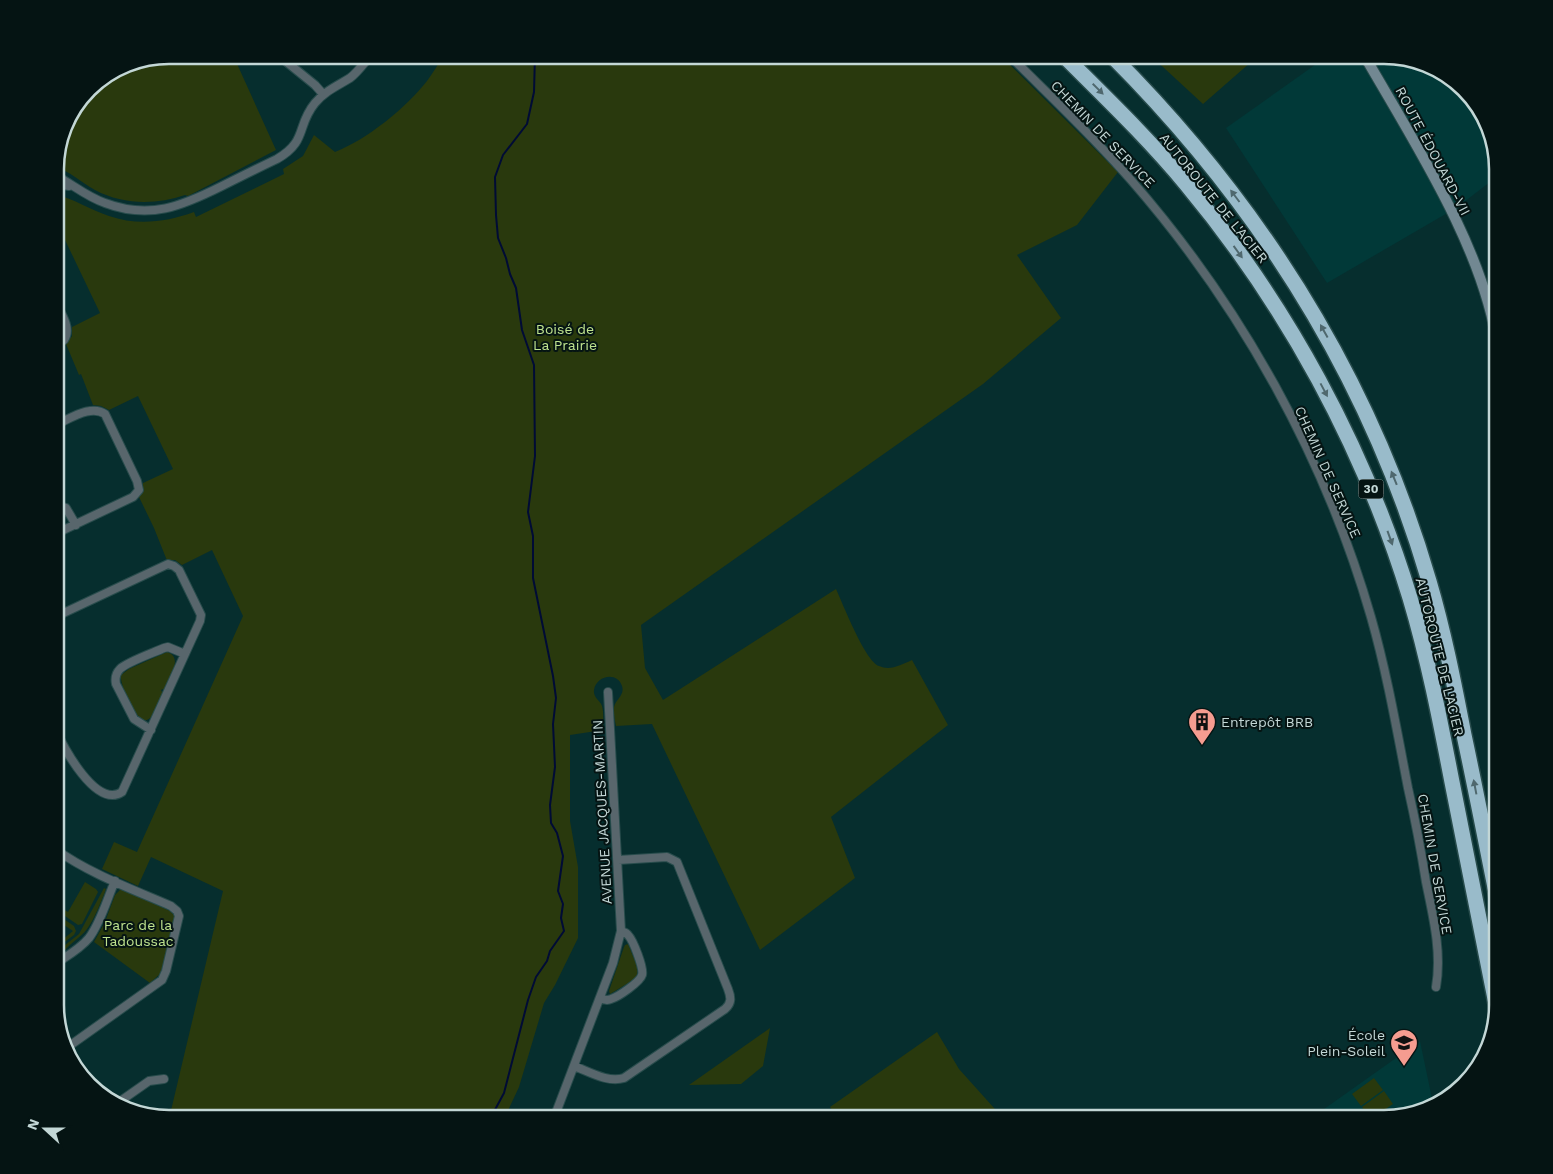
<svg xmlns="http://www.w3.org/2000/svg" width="1553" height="1174" font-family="'Work Sans',sans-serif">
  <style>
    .built { fill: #013938 }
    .green { fill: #29390d }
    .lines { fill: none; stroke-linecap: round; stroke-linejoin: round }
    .stream { stroke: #000b35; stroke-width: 2 }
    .minor-casing { stroke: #284c4c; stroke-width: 10 }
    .secondary-casing { stroke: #284c4c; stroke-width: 12 }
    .motorway-casing { stroke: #284c4c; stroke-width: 18 }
    .minor { stroke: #58666c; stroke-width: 8 }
    .secondary { stroke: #728892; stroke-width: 10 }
    .motorway { stroke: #99bbca; stroke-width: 15 }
    .oneway { fill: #4f686e }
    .labels { text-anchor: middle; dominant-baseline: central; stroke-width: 4; stroke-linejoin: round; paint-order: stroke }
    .shield { fill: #051413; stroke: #8a9c9c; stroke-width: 1 }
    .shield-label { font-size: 12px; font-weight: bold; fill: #c3d7d6 }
    .street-label { font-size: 14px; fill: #c3d7d6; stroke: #051413 }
    .park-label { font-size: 14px; fill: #bfe38e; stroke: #051413 }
    .poi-label { font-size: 14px; fill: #c3d7d6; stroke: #051413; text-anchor: start }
    .rim { fill: none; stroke: #c3d7d6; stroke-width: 2.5 }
  </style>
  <rect width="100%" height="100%" fill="#062e2e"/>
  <!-- built -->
  <path class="built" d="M1329 55H1385L1454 79 1486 119 1498 168V176L1456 208 1327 283 1226 128Z
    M1420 1041 1434 1108 1385 1119H1310Z"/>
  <!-- green -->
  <path class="green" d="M168 55H233L276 150 188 196 185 195C156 205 123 205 95 190 81 182 70 172 55 166V161L67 119 93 83 125 64Z
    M444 55H1000L1118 172 1077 225 1017 255 1061 318 983 384 641 625 645 668 663 700 836 589C843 604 865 661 879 666 890 671 901 665 912 660L948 725 831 817 855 878 760 950 652 724 616 726C615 721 613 712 614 707 616 699 625 695 622 686 617 671 596 676 594 690 593 698 600 700 602 706 604 713 603 722 603 730L570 735V821L578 867V938L555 985 544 1003 519 1087 504 1119H169L223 891 151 857 138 886 102 869 114 842 137 852 243 616 212 550 182 565 175 560H167L166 558 154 528 139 497 143 489V483L173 469 138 396 109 410 101 406 93 405 81 374 79 375 66 344 72 336V327L100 313 55 219V194C74 199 91 210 109 216 138 226 166 222 194 212L196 217 284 174 283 169 303 156 314 135 335 152C366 140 406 108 427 81 433 73 438 64 444 55Z
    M1150 55H1259L1203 104Z
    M167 652C184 657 169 679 164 690L162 689 161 691 163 692C160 699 155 717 147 720 136 724 119 683 121 675L129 669Z
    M85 882 96 889 98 892 82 924 78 925 55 909V904L68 912Z
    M104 888 106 889 105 892C100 904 95 918 87 929 81 938 65 946 62 955L55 959V956L59 955 61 950 55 953 79 934Z
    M120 890H125L170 911 174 915V920L161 973 150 983 94 942 105 922 115 895Z
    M55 913 74 926 76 931 74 935 55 949V946L73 931 55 919Z
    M628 944 638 968 637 975 635 979 610 994 609 991 624 947 625 945Z
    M770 1028 763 1066 741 1084 689 1085Z
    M937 1032 959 1069 1003 1118 1001 1119H839L830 1107Z
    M1374 1078 1383 1090 1361 1106 1352 1094Z
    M1384 1091 1393 1104 1371 1119 1362 1107Z"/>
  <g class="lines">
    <!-- stream -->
    <path class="stream" d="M490 1119 504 1093 528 1000 536 977 547 961 550 951 564 931 561 918 563 904 558 891 563 856 557 833 551 823 550 805 555 767 553 724 556 698 553 676 533 578V536L528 512 535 456 534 365 522 330 516 288 510 274 506 258 498 238 496 215 495 177 503 155 527 124 534 92 535 55"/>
    <defs>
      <path id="minor" d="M278 55 315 85 323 94
        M1009 55C1050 96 1093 136 1131 180 1241 306 1325 457 1371 617 1387 673 1397 731 1408 788 1415 819 1421 850 1426 882 1433 916 1442 952 1436 987
        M55 175C72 184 87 197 105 203 150 220 182 206 222 186 240 177 258 168 277 159 308 141 296 126 315 103 325 91 337 86 350 78 358 72 364 63 371 55
        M55 183 69 186
        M55 344 64 340C72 328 61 313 55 302
        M55 509 61 507 66 508 76 525
        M55 534 133 497 139 490 137 481 105 414C91 404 70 419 55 425
        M55 729C64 748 96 809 122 792L200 621 201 615 179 570 174 566 168 564 55 617
        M151 730 134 719 116 684C115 679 116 673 120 669 127 662 153 653 164 648L168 647 185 654
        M55 849C90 874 132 889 171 906L177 911 179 916 166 971 162 980 65 1049
        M55 964C67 956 80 949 89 938 101 922 107 899 115 881
        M600 998C604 1000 607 1001 611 999 618 997 640 982 642 975 644 968 633 940 628 935 626 932 624 932 621 931
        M574 1066C590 1072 608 1083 624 1078L725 1009C732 1003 731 997 728 989L677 862 667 857 618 860
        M119 1102 149 1081 164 1079
        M555 1119 557 1110 613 963 621 931 608 692"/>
      <path id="secondary" d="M1364 55C1414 142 1485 250 1498 349"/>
      <path id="motorway" d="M1063 55C1105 97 1148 138 1186 184 1287 305 1364 447 1410 598 1428 658 1440 720 1452 782 1467 857 1482 933 1497 1009
        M1111 55C1259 203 1370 379 1429 581 1444 632 1454 683 1464 735 1476 791 1487 847 1498 903"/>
    </defs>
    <!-- minor casing -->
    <use href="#minor" class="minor-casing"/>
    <!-- secondary casing -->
    <use href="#secondary" class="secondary-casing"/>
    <!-- motorway casing -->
    <use href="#motorway" class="motorway-casing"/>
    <!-- minor -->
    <use href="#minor" class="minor"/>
    <!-- secondary -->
    <use href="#secondary" class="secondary"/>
    <!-- motorway -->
    <use href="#motorway" class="motorway"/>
  </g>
  <!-- one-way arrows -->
  <defs><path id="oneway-solid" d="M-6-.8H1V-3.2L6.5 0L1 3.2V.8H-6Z" transform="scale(1.25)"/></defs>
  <g class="oneway">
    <use href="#oneway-solid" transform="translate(1098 89) rotate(45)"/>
    <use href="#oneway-solid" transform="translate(1235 196) rotate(-127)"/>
    <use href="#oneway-solid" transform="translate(1238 252) rotate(54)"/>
    <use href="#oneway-solid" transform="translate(1324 331) rotate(-119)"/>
    <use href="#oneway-solid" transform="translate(1324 390) rotate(62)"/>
    <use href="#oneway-solid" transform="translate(1394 478) rotate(-112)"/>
    <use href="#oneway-solid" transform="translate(1390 538) rotate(70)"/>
    <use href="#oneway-solid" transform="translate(1475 787) rotate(-101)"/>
  </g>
  <!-- icons -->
  <defs>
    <symbol id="building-pin" viewBox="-11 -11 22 30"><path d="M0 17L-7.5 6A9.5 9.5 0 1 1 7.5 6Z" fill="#f59c90" stroke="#051413"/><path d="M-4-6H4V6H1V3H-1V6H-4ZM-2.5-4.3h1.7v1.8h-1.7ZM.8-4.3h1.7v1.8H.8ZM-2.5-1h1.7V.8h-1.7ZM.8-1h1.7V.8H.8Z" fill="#111"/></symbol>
    <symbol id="school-pin" viewBox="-11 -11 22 30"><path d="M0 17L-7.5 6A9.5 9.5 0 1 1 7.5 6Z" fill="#f59c90" stroke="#051413"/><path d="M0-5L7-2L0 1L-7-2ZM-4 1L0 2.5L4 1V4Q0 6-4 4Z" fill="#111"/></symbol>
  </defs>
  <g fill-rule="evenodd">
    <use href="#building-pin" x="1186" y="706" width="32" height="43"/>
    <use href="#school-pin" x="1388" y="1027" width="32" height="43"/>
  </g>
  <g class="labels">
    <!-- shield labels -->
    <rect class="shield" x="1358.5" y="479.5" width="25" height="19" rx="4"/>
    <g class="shield-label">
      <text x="1371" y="489">30</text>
    </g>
    <!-- street labels -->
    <g class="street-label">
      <text transform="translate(1103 134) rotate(46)">CHEMIN DE SERVICE</text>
      <text transform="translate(1433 151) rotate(62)">ROUTE ÉDOUARD-VII</text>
      <text transform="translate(1214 198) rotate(51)">AUTOROUTE DE L'ACIER</text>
      <text transform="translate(1328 472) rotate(66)">CHEMIN DE SERVICE</text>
      <text transform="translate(1440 657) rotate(76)">AUTOROUTE DE L'ACIER</text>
      <text transform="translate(602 812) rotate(-93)">AVENUE JACQUES-MARTIN</text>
      <text transform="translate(1435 864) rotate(80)">CHEMIN DE SERVICE</text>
    </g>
    <!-- park labels -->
    <g class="park-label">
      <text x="565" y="329">Boisé de<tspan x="565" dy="16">La Prairie</tspan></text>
      <text x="138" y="925">Parc de la<tspan x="138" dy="16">Tadoussac</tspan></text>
    </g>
    <!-- poi labels -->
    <g class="poi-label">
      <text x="1221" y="722">Entrepôt BRB</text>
      <text x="1385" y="1035" text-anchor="end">École<tspan x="1385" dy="16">Plein-Soleil</tspan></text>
    </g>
  </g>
  <!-- crop -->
  <path d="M0 0H1553V1174H0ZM169 64H1384A105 105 0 0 1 1489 169V1005A105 105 0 0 1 1384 1110H169A105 105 0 0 1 64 1005V169A105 105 0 0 1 169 64Z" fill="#051413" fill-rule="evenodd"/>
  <path class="rim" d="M169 64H1384A105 105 0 0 1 1489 169V1005A105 105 0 0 1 1384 1110H169A105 105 0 0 1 64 1005V169A105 105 0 0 1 169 64Z"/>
  <!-- north arrow -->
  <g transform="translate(45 1129) rotate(291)" stroke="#051413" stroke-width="4" paint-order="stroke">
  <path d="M0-4L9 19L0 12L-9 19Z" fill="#c3d7d6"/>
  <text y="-8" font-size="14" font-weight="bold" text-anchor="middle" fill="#c3d7d6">N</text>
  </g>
</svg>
